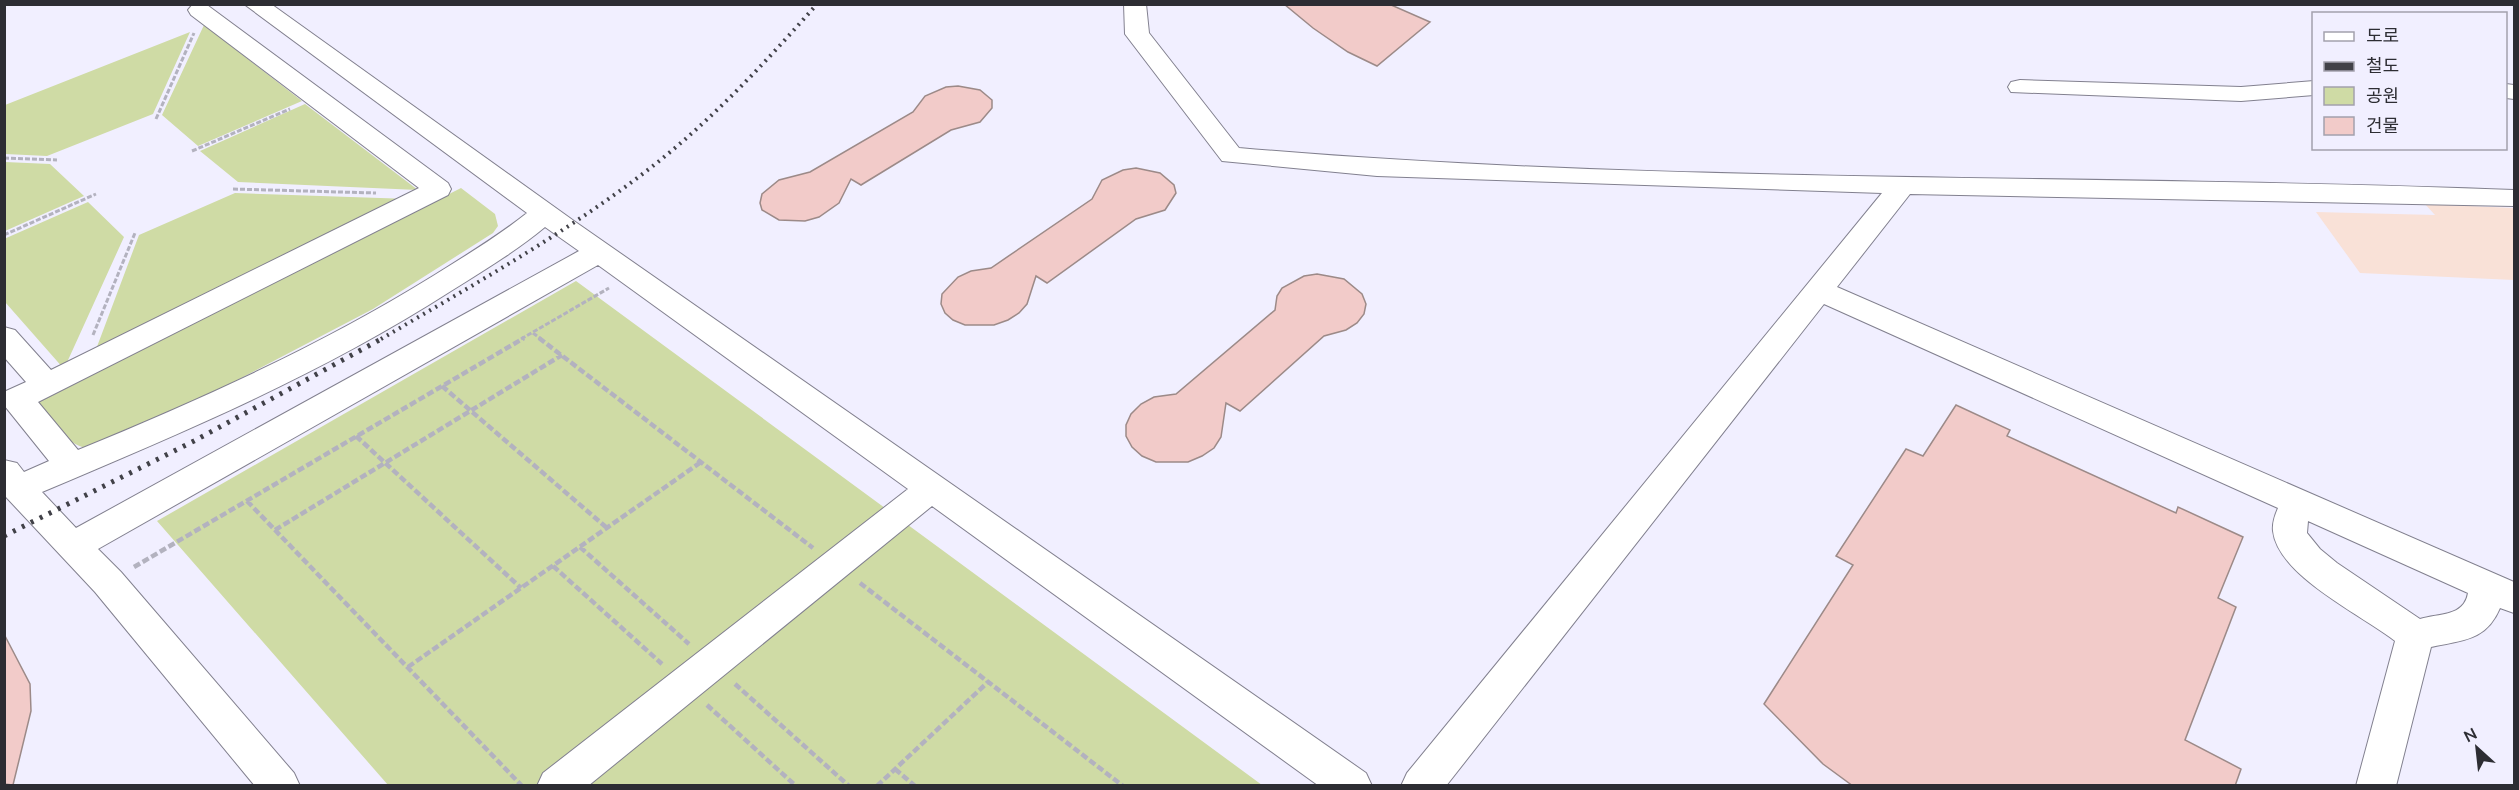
<svg xmlns="http://www.w3.org/2000/svg" width="2519" height="790" font-family="Mulish,'Noto Sans KR',sans-serif">
  <style>
    .commercial { fill: #f9e1d7 }
    .green { fill: #cfdba5 }
    .building { fill: #f2cbc9; stroke: #9c8a88; stroke-width: 1.5 }
    .lines { fill: none; stroke-linecap: round; stroke-linejoin: round }
    .minor-casing { stroke: #82808f; stroke-width: 2 }
    .path-far1 { stroke: #b3b2bf; stroke-width: 3; stroke-dasharray: 5 2; stroke-linecap: butt }
    .path { stroke: #b3b2bf; stroke-width: 4.5; stroke-dasharray: 7 3; stroke-linecap: butt }
    .minor { fill: #fff; fill-rule: evenodd }
    .rail-far1 { stroke: #414148; stroke-width: 4; stroke-dasharray: 2 5; stroke-linecap: butt }
    .rail { stroke: #414148; stroke-width: 5; stroke-dasharray: 3 7; stroke-linecap: butt }
  </style>
  <rect width="100%" height="100%" fill="#f1efff"/>
  <!-- commercial -->
  <path class="commercial" d="M2425 204 2514 208V280L2360 273 2316 212 2435 215Z"/>
  <!-- green -->
  <path class="green" d="M204 25 302 101 198 146 162 115Z
    M190 32 153 114 47 156 5 154V105Z
    M305 104 418 190 238 182 200 151Z
    M5 162 50 164 84 196 5 231Z
    M461 188 495 214 498 226 493 233 373 309 178 411 87 448C65 445 50 418 37 403Z
    M235 193 410 199 95 352 139 235Z
    M88 202 124 237 64 369 5 302 4 239Z
    M576 281 1262 785H388L157 521Z"/>
  <!-- building -->
  <path class="building" d="M1284 4H1389L1430 22 1377 66 1348 52 1313 28Z
    M958 86 980 90 992 100V108L980 122 951 130 861 185 851 179 839 203 819 217 805 221 779 220 762 210 760 203 762 194 779 180 810 172 913 112 925 96 946 87Z
    M1136 168 1160 173 1174 185 1176 193 1165 210 1136 219 1047 283 1036 276 1027 304 1019 313 1008 320 994 325H965L953 320 945 313 941 304 942 294 958 277 971 271 991 268 1092 199 1102 180 1123 170Z
    M1317 274 1344 279 1362 294 1366 304 1364 314 1357 323 1346 330 1324 336 1240 411 1226 403 1221 437 1214 448 1202 456 1188 462H1156L1142 456 1132 447 1126 436V425L1131 414 1141 404 1154 397 1176 394 1275 310 1277 296 1282 288 1304 276Z
    M1956 405 2010 430 2007 436 2176 513 2178 507 2243 537 2218 598 2236 607 2185 740 2241 769 2235 786H1853L1823 764 1764 704 1853 565 1836 556 1906 449 1923 456Z
    M4 634 30 684 31 711 13 785 4 784Z"/>
  <g class="lines">
    <defs>
      <path id="minor" d="M244 4H271L574 221 1366 773 1372 786H1319L932 506 588 786H537L543 773 908 489 598 265 98 549 121 572 294 773 300 786H255L95 592 6 497 4 460 17 463 24 472 49 461 4 405 6 391 26 382 4 357V327L15 330 51 370 419 188 191 15 188 10 193 4 207 5 448 183 451 189 448 195 38 402 78 450C200 400 320 346 433 276 465 256 497 237 527 213ZM545 227 579 251 76 528 42 492C182 433 322 374 451 291 483 271 516 251 545 227Z
        M1124 4H1146L1149 33 1239 148C1663 185 2090 173 2514 190V206L1910 194 1837 287 2514 582V613L2500 608C2486 641 2463 640 2431 647L2396 786H2356L2395 641C2362 615 2278 576 2273 531 2272 523 2275 515 2278 508L1824 304 1446 786H1401L1407 773 1882 193 1377 176 1222 161 1125 34ZM2308 521 2468 593C2464 617 2439 613 2420 619L2337 563 2320 549 2307 533Z
        M2020 80 2241 87 2314 81V95L2241 101 2011 92 2008 87 2011 82Z
        M2506 84 2514 85V99L2506 98Z"/>
    </defs>
    <!-- minor casing -->
    <use href="#minor" class="minor-casing"/>
    <!-- path-far1 -->
    <path class="path-far1" d="M156 119 194 33
      M192 151 290 109
      M4 158 57 160
      M233 189 376 193
      M4 235 96 194
      M533 333 541 339
      M93 335 135 233
      M521 339 609 288"/>
    <!-- path -->
    <path class="path" d="M539 338 813 548
      M442 386 607 528
      M356 436 521 588
      M247 501 522 786
      M275 530 562 355
      M580 547 689 644
      M553 566 662 664
      M134 567 524 338
      M860 583 1123 786
      M408 667 701 462
      M735 684 849 786
      M707 705 796 786
      M895 769 915 786
      M877 786 988 682"/>
    <!-- minor -->
    <use href="#minor" class="minor"/>
    <!-- rail-far1 -->
    <path class="rail-far1" d="M381 339C471 286 565 234 649 169 711 121 765 63 817 4"/>
    <!-- rail -->
    <path class="rail" d="M4 536 194 441 383 338"/>
  </g>
  <!-- border -->
  <rect width="2519" height="790" fill="none" stroke="#2d2d33" stroke-width="12"/>
  <!-- legend -->
  <rect x="2312" y="12" width="195" height="138" fill="#f1efff" stroke="#a3a1ad" stroke-width="1.5"/>
  <rect x="2324" y="32" width="30" height="9" fill="#ffffff" stroke="#a3a1ad" stroke-width="1.5"/>
  <text x="2366" y="42" font-size="18" fill="#2d2d33">도로</text>
  <rect x="2324" y="62" width="30" height="9" fill="#414148" stroke="#a3a1ad" stroke-width="1.5"/>
  <text x="2366" y="72" font-size="18" fill="#2d2d33">철도</text>
  <rect x="2324" y="87" width="30" height="18" fill="#cfdba5" stroke="#a3a1ad" stroke-width="1.5"/>
  <text x="2366" y="102" font-size="18" fill="#2d2d33">공원</text>
  <rect x="2324" y="117" width="30" height="18" fill="#f2cbc9" stroke="#a3a1ad" stroke-width="1.5"/>
  <text x="2366" y="132" font-size="18" fill="#2d2d33">건물</text>
  <!-- north arrow -->
  <g transform="translate(2477 748) rotate(333)" stroke="#f1efff" stroke-width="4.5" paint-order="stroke">
  <path d="M0-4.5L10 22L0 15L-10 22Z" fill="#2d2d33"/>
  <text y="-9" font-size="16" font-weight="bold" text-anchor="middle" fill="#2d2d33">N</text>
  </g>
</svg>
